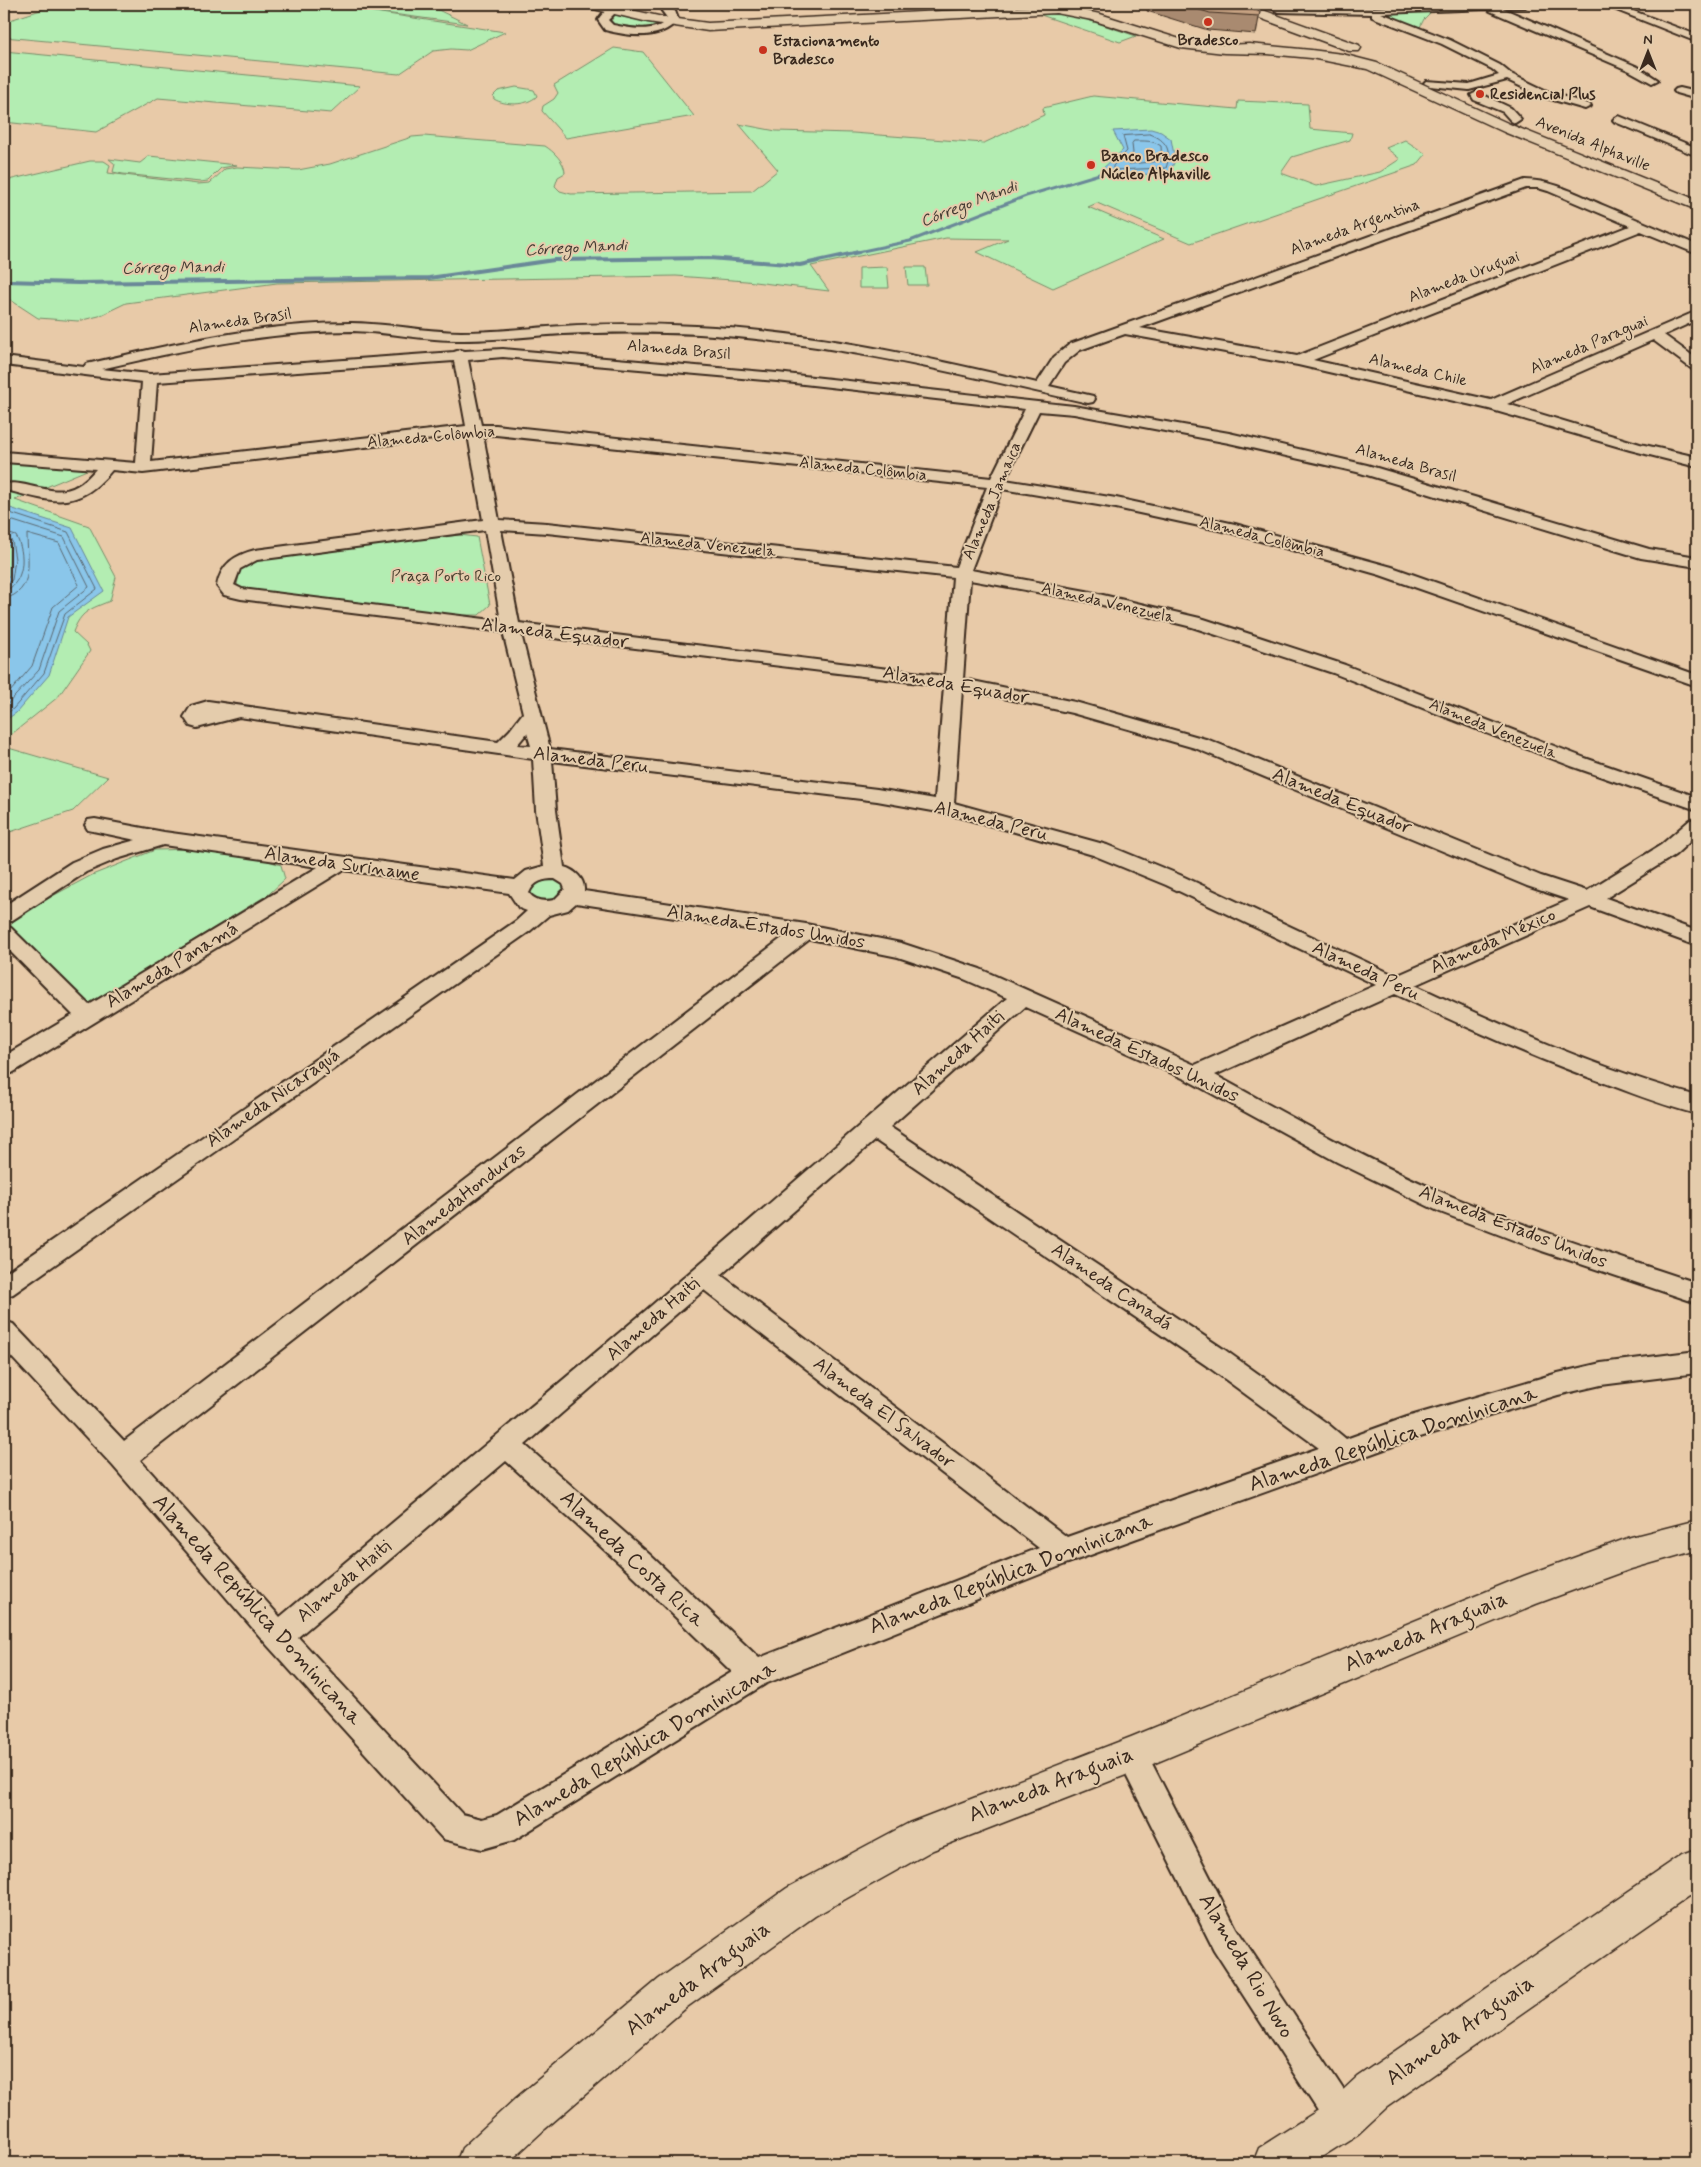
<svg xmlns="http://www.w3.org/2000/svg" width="1701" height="2167" font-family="Mynerve,sans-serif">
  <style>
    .green { fill: #b3edb2; stroke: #778c68 }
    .water { fill: #8ac6ea; stroke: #6a8898 }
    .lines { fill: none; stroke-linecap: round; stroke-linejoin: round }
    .shore { stroke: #5b6870; stroke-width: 1 }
    .stream-far1 { stroke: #6a8898; stroke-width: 3 }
    .stream { stroke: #6a8898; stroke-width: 4 }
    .street-casing { stroke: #3b2a1e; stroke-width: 4 }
    .secondary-casing { stroke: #3b2a1e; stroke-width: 3 }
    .street { fill: #e4ccac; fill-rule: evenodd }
    .secondary { fill: #e4ccac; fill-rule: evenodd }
    .wall { fill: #a98a6f; stroke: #3b2a1e }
    .building { fill: #c5a181; stroke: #3b2a1e }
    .poi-dot { fill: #c8321e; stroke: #e4ccac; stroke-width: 2 }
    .labels { text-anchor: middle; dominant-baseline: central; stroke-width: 4; stroke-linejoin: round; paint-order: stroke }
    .far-poi-label { font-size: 16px; font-weight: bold; fill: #3b2a1e; stroke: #e4ccac; text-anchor: start }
    .far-street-label { font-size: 16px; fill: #3b2a1e; stroke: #e4ccac }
    .far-water-label { font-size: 16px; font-style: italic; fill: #433a32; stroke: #e4ccac }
    .far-park-label { font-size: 16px; fill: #473e2d; stroke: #e4ccac }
    .street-label { font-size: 19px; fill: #3b2a1e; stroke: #e4ccac }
    .near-street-label { font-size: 22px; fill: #3b2a1e; stroke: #e4ccac }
  </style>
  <rect width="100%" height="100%" fill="#e8caa8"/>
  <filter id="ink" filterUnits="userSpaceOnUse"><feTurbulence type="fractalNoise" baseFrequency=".02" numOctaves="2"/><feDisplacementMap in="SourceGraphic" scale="10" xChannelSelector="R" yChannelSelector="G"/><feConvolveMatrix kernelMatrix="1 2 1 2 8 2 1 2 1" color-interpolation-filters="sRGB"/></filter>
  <g filter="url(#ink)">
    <!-- green -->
    <path class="green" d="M59 4H426L467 24 355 9 505 32 467 50 451 49 433 51 399 74 4 37V22Z
      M1429 11 1431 12 1424 19 1420 27 1423 31 1383 13Z
      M1035 13 1076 16 1136 36 1120 42Z
      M615 15 660 25C647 30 620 33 611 21Z
      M614 48 643 52 694 116 566 138 542 111 543 106 554 99 558 93 554 85Z
      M4 51 24 53 360 86 331 113 158 98 96 132 4 122Z
      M516 87 534 90 537 96C527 106 505 106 494 99L493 96 498 91Z
      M1093 96 1237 109 1238 101 1308 104 1310 129 1352 133 1350 140 1292 157 1281 173 1316 186 1380 172 1400 159 1386 148 1405 140 1426 154 1417 165 1191 243 1097 203 1088 207 1164 239 1053 288 977 252 1008 239 946 238 811 266 829 291 746 281 676 276 277 283 126 303 99 316 78 321 38 318 9 299 4 298V181L90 161H104L110 165 108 173 198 184 210 183 225 169 237 167 298 170 330 164 412 137 424 136 545 146C553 151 565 162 565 173L558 177 555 186 560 191 571 194 752 191 778 170 739 124 776 131 853 133 984 143 1044 115 1043 108Z
      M149 156 237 165 221 168 208 181 200 182 123 174 113 172 115 164 109 159 140 163Z
      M887 267 889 288H859V268Z
      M906 267H925L927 285H908Z
      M4 461 94 467 15 500 89 526 116 577 110 601C90 609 81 611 73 632L87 645 90 651 58 697 8 737 5 747 108 777 73 811 4 834Z
      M459 535 477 537 490 605 479 615H457L241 589 237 585 241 565 254 559Z
      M197 849 259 858 281 865 285 879 269 894 88 1005 9 930 15 916 92 875 155 850Z
      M550 877 562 880 566 888 557 900 539 902 529 894C531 881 539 881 550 877Z"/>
    <!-- water -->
    <path class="water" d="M1151 129 1161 132 1171 139 1175 160 1170 173 1115 176 1101 170 1123 150 1113 131Z
      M4 506 72 528 104 591 68 617 49 675 16 713 4 721V582L9 576 10 546 4 543Z"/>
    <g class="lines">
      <!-- shore -->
      <path class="shore" d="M1150 134C1167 140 1172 151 1166 168L1113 170V166L1127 151 1123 136Z
        M1134 141C1144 141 1153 140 1161 146L1162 161 1129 164 1128 161 1133 153 1132 144Z
        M4 511 68 532 97 589 65 614 44 673 13 709 4 715
        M4 518 64 537 89 587 59 611 39 670 4 708
        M4 532 16 536C26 553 25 584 4 591
        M4 539 12 541 15 559 12 580 4 585
        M4 599C36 591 27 560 27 534L59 543 79 585 53 607 32 666 4 699"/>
      <!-- stream-far1 -->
      <path class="stream-far1" d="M853 253 910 241 1026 196 1106 172"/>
      <!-- stream -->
      <path class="stream" d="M4 281 78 283 429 278 554 260 709 258 800 265 859 252"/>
      <defs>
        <path id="street" d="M622 4H636L615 13 608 20 613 25C629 28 655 34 668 19L662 11 667 8 675 11 678 19C662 41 628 36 605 30L598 20C604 10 611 7 622 4Z
          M1459 4H1530L1525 7 1502 8 1638 67 1658 80 1652 83 1630 71 1490 11 1489 9 1381 13 1450 40 1500 65 1511 74 1551 93 1589 104 1591 106 1585 109 1543 97 1507 80 1469 90 1430 86 1424 83 1426 81 1469 84 1499 75 1492 69 1442 44 1372 17V14L1278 12 1273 9 1278 6 1365 8Z
          M1601 4H1615L1697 35V42Z
          M1680 88 1697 92V99L1676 93 1674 91 1676 89Z
          M1477 92 1511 108 1521 119 1515 123 1511 121 1503 112 1474 100 1471 95Z
          M1619 116 1697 148V156L1615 122 1613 120 1615 118Z
          M1525 180C1553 180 1579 195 1605 206 1636 219 1666 232 1697 245V254L1641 231 1313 360 1491 400 1697 311V320L1664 335 1697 359V370L1692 369 1653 340 1507 404 1640 444 1697 457V467L1630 450 1489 409 1298 365 1125 334 1080 350 1064 363 1049 386 1093 396 1095 399 1093 402 1088 403C960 374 831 342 699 334 654 332 608 332 563 334 530 336 497 340 463 340 426 341 390 332 353 331 268 331 183 350 101 369L150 374 454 352 460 350 465 351 503 349 777 373 1074 406 1229 433 1367 465 1649 549 1697 557V567L1641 558 1357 472 1229 443 1074 414 1039 411 1005 480 1116 498 1235 524 1392 567 1697 675V686L1380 575 1232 533 1116 508 1002 489 971 570 1086 591 1204 619 1345 665 1585 758 1697 797V810L1571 766 1333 673 1192 627 1086 601 970 580 963 679 1075 702 1209 740 1541 876 1587 891 1661 845 1690 820 1697 819V835L1675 855 1606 898 1697 931V946L1590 907 1415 985C1507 1028 1599 1069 1697 1096V1114C1668 1107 1639 1096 1610 1085 1536 1059 1466 1027 1395 994L1215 1075C1294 1118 1374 1165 1458 1199 1536 1231 1617 1256 1697 1283V1303L1542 1251 1440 1212 1337 1162 1187 1080 1025 1007 890 1127 1225 1350 1328 1424 1346 1439 1407 1417 1558 1373 1601 1363 1697 1351V1373L1601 1385 1558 1395 1407 1441 1068 1563 765 1684 514 1840 482 1849 443 1839 268 1646 113 1466 4 1349V1321L13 1324 124 1441 786 935 576 903 568 910 549 915 530 931 13 1294 4 1297V1274L516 921 527 911 519 908 509 893 343 870 12 1073 4 1075V1056L73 1015 4 945V926L11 928 89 1005 318 867 163 845 117 859 86 872 11 921 4 923V906L72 862 103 849 136 840 88 830 85 825 88 820 95 819 164 832 515 880 526 871 544 866 536 810 533 759 239 717 197 728 190 726 184 717 191 706 208 701 498 742 510 730 523 713 503 632 241 599 224 595 217 586C221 564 235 555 255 550L483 520 468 435 143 473 112 470C77 512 54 502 6 490L4 487 6 484C14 482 22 484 30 486 61 493 74 495 96 469L4 462V452L136 463 142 382 4 365V357L84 367 86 364 91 363C176 343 264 323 351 323 388 323 425 332 461 332 495 332 529 328 562 326 607 323 652 324 696 326 811 331 925 357 1037 383L1054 357 1070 344ZM1526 188H1538L1548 191 1630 226 1297 356 1140 328ZM503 357 777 381 1025 409 991 478 496 425H481L468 360ZM454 361 466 426 151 462 157 382ZM483 435H496L987 487 956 567 547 523 499 520ZM485 530 501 621 242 589 234 585 240 569 257 560ZM501 530 547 533 953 577 945 676 519 623ZM521 634 944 686 935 799 877 789 550 749ZM962 689 1072 713 1195 748 1527 886 1569 900 1396 976 1180 875 1107 845 954 803ZM527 733 531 746 517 745ZM552 761 877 801 944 813 1015 832 1093 855 1166 885 1376 985 1195 1065 980 969 901 943 806 924 584 891C585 879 575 870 564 867L556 810ZM555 879 563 884 565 889 554 900C544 902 535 901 529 893 534 881 544 879 555 879ZM810 939 898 957 964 979 1007 998 644 1312 280 1617 140 1460ZM875 1140 1207 1366 1319 1448 1067 1537 721 1275ZM704 1290 1039 1548 759 1658 649 1554 525 1445ZM506 1461 629 1572 732 1672 497 1815 482 1819 462 1814 298 1637Z
          M1131 1740 1142 1744 1236 1928 1355 2107 1360 2119 1355 2131 1343 2136 1331 2131 1214 1950 1116 1755 1120 1744Z"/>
        <path id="secondary" d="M584 4H604L663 17 708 23 1056 5 1100 14 1183 40 1224 45 1249 44 1311 50 1342 54 1377 63 1514 126 1697 200V210L1504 132 1367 69 1311 58 1268 54 1224 53 1181 48 1092 20 1056 13 708 31 648 22 585 7Z
          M1229 4H1246L1359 45 1361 48 1359 51H1349L1230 7Z
          M1697 1520V1550L1631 1569 1536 1604 1131 1773 933 1850 815 1916 687 2007 545 2129 508 2163H456L462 2148 515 2099 659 1979 787 1888 909 1823 1131 1737 1524 1576 1631 1537Z
          M1697 1849V1891L1387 2107 1358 2134 1312 2163H1253L1259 2148 1328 2104 1357 2077 1683 1854Z"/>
      </defs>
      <!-- street casing -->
      <use href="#street" class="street-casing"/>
      <!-- secondary casing -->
      <use href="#secondary" class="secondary-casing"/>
      <!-- street -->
      <use href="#street" class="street"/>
      <!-- secondary -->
      <use href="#secondary" class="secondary"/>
    </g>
    <!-- wall -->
    <path class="wall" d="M1147 4H1236L1260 12 1256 34 1208 30 1147 11Z"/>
    <!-- building -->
    <path class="building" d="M1180 4H1236L1260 12 1259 16 1210 13Z"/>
  </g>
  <!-- markers -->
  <g class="poi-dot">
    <circle cx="1208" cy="22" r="5"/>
    <circle cx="763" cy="50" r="5"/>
    <circle cx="1480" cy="94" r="5"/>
    <circle cx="1091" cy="165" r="5"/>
  </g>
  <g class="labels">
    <!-- far-poi labels -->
    <g class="far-poi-label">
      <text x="1208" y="40" text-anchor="middle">Bradesco</text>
      <text x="773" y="41">Estacionamento<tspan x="773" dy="18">Bradesco</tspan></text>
      <text x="1490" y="94">Residencial Plus</text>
      <text x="1101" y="156">Banco Bradesco<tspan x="1101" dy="18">Núcleo Alphaville</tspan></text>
    </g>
    <!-- far-street labels -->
    <g class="far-street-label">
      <text transform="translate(1593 144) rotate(22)">Avenida Alphaville</text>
      <text transform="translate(1355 227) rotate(-20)">Alameda Argentina</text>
      <text transform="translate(1464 277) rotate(-21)">Alameda Uruguai</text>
      <text transform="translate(240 321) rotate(-8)">Alameda Brasil</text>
      <text transform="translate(1589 345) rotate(-23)">Alameda Paraguai</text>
      <text transform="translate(679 350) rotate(5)">Alameda Brasil</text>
      <text transform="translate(1418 370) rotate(13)">Alameda Chile</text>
      <text transform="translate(431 437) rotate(-5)">Alameda Colômbia</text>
      <text transform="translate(1406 463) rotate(16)">Alameda Brasil</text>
      <text transform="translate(863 469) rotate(6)">Alameda Colômbia</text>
      <text transform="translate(992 501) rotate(-67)">Alameda Jamaica</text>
      <text transform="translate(1262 537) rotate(14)">Alameda Colômbia</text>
      <text transform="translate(708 545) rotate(6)">Alameda Venezuela</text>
      <text transform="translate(1108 603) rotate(13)">Alameda Venezuela</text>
      <text transform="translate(1493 729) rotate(22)">Alameda Venezuela</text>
    </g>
    <!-- far-water labels -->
    <g class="far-water-label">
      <text transform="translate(969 204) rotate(-21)">Córrego Mandi</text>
      <text transform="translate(576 248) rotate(-3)">Córrego Mandi</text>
      <text transform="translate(173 268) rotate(-1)">Córrego Mandi</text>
    </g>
    <!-- far-park labels -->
    <g class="far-park-label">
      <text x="446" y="576">Praça Porto Rico</text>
    </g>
    <!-- street labels -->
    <g class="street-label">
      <text transform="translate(555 633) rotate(7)">Alameda Equador</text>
      <text transform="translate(956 685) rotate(10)">Alameda Equador</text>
      <text transform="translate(591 760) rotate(7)">Alameda Peru</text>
      <text transform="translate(1342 801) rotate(22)">Alameda Equador</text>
      <text transform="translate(991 821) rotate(14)">Alameda Peru</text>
      <text transform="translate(342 864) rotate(8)">Alameda Suriname</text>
      <text transform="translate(766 927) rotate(9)">Alameda Estados Unidos</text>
      <text transform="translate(1493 941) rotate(-24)">Alameda México</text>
      <text transform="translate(172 965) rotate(-31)">Alameda Panamá</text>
      <text transform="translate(1366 971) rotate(25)">Alameda Peru</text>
      <text transform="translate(958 1053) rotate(-42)">Alameda Haiti</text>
      <text transform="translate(1147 1055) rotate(25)">Alameda Estados Unidos</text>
      <text transform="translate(273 1098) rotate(-35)">Alameda Nicaraguá</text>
      <text transform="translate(464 1195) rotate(-38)">AlamedaHonduras</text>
      <text transform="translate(1513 1227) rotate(21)">Alameda Estados Unidos</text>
      <text transform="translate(1112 1287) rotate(34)">Alameda Canadá</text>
      <text transform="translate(653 1319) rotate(-41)">Alameda Haiti</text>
      <text transform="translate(884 1413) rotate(37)">Alameda El Salvador</text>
      <text transform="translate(344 1581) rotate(-40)">Alameda Haiti</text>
    </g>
    <!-- near-street labels -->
    <g class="near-street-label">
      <text transform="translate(1393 1439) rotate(-18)">Alameda República Dominicana</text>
      <text transform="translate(632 1559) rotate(43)">Alameda Costa Rica</text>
      <text transform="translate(1011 1574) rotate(-21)">Alameda República Dominicana</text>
      <text transform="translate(257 1610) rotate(48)">Alameda República Dominicana</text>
      <text transform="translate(1426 1632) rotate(-23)">Alameda Araguaia</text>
      <text transform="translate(645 1744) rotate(-31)">Alameda República Dominicana</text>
      <text transform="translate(1051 1785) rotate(-21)">Alameda Araguaia</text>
      <text transform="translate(1246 1966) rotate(59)">Alameda Rio Novo</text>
      <text transform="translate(698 1979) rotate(-37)">Alameda Araguaia</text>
      <text transform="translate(1460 2031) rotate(-35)">Alameda Araguaia</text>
    </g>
  </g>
  <!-- margin -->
  <rect width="1701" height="2167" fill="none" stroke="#e4ccac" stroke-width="20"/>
  <rect x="10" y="10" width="1681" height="2147" fill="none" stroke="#3b2a1e" stroke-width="2" filter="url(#ink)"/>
  <!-- north arrow -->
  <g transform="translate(1648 52)" stroke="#e4ccac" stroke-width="4" paint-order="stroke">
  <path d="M0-4L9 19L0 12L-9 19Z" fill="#3b2a1e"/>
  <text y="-8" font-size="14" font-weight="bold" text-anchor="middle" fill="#3b2a1e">N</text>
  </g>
</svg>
